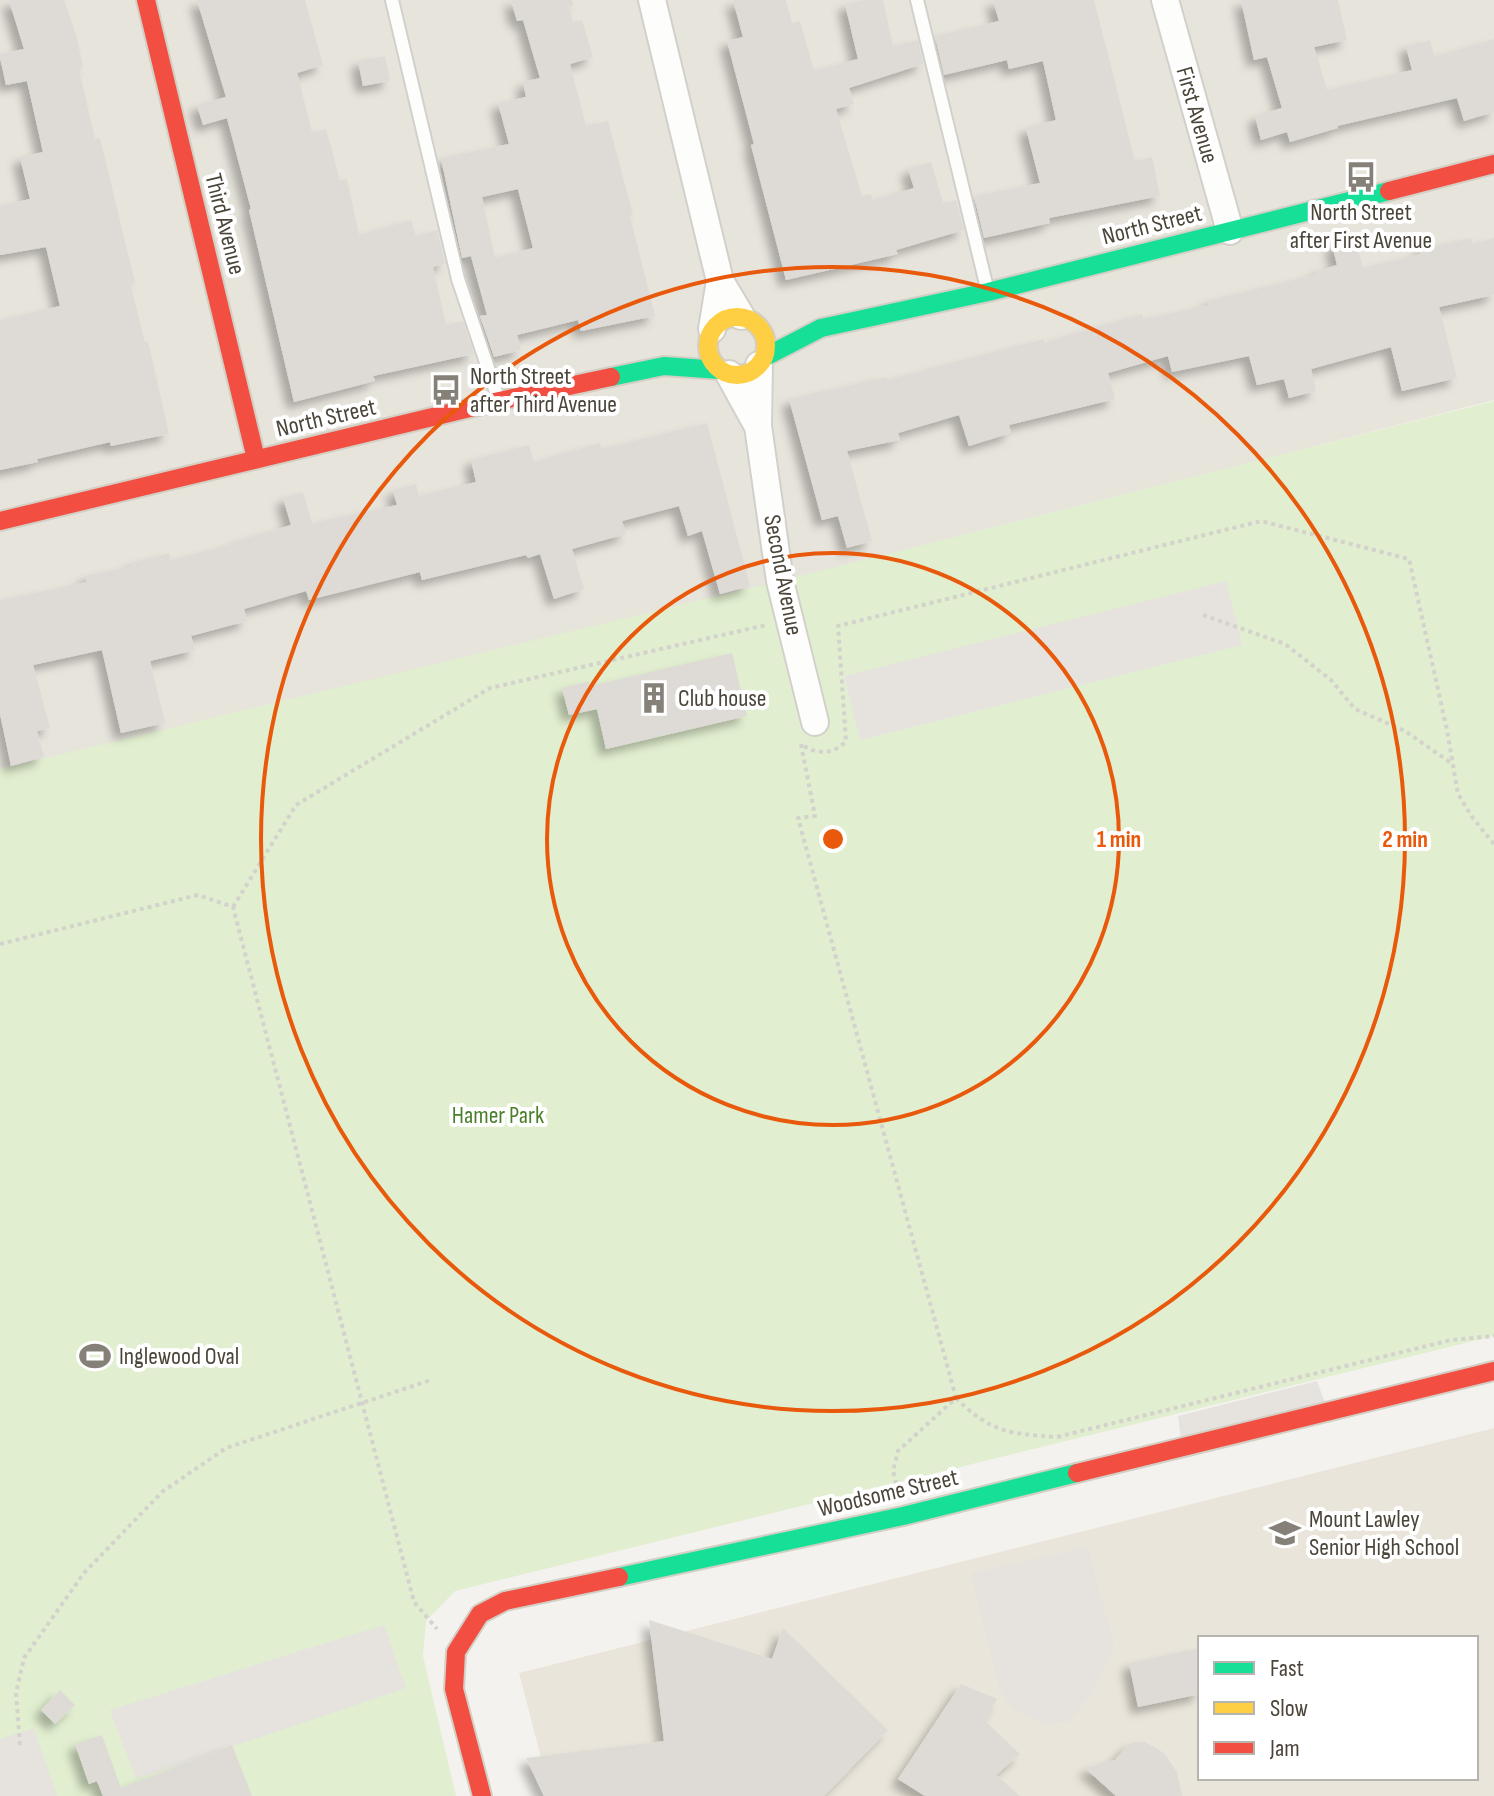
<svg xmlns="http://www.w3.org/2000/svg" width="1494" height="1796" font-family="'Sofia Sans Condensed',sans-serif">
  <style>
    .residential { fill: #e7e4dc }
    .education { fill: #eae5da; fill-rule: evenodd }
    .green { fill: #e1eecf }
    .parking { fill: #e6e3df }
    .building { fill: #dedbd6; fill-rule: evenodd; filter: url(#shadow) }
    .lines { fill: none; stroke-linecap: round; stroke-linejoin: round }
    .lane-casing { stroke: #d2d0cb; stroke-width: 16 }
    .street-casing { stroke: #d2d0cb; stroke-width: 30 }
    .fast-casing { stroke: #d3cfc5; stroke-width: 22 }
    .slow-casing { stroke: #d3cfc5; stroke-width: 22 }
    .jam-casing { stroke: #d3cfc5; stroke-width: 22 }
    .path { stroke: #d3d2cc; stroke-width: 4; stroke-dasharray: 4 4; stroke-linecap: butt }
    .lane { stroke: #fdfdfc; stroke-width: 12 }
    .street { stroke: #fdfdfc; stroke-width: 26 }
    .fast { stroke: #16e098; stroke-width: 18 }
    .slow { stroke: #ffcf43; stroke-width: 18 }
    .jam { stroke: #f24e42; stroke-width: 18 }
    .ring { fill: none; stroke: #e8590c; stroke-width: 4 }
    .labels { text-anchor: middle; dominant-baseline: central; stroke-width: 8; stroke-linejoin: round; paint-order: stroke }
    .street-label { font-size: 24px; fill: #4b4439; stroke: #fff }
    .poi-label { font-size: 24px; fill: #4b4439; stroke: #fff; text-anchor: start }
    .park-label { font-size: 24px; fill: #4a7f2a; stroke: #fff }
    .centre { fill: #e8590c; stroke: #fff; stroke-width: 4 }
    .ring-label { font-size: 24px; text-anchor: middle; font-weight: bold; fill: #e8590c; stroke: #fff; stroke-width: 8; stroke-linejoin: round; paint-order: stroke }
  </style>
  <defs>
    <filter id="shadow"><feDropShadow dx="-7" dy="7" stdDeviation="4" flood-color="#0004"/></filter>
  </defs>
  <rect width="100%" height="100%" fill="#f4f2ee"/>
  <!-- residential -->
  <path class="residential" d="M0 0H1494V400L0 785Z"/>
  <!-- education -->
  <path class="education" d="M1494 1428V1796H551L519 1673ZM1200 1638H1476V1778H1200Z"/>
  <!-- green -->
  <path class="green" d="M1494 401V1336L455 1591 426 1621 423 1656 456 1796H0V769L780 581Z"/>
  <!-- parking -->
  <path class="parking" d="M1226 581 1242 645 860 740 844 676Z
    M1317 1381 1325 1403 1181 1441 1178 1416Z
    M1088 1547 1114 1646 1093 1693 1068 1722 1043 1723 1014 1710 1000 1690 971 1573Z
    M384 1625 406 1688 136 1779 110 1710Z
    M34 1728 57 1796H0V1739Z"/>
  <!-- building -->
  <path class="building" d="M9 0H64L77 37 83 68 79 69 95 139 100 138 135 283 130 284 145 342 148 341 169 434 111 446 110 442 37 459 38 462 0 470V320L60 306 46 247 0 255V206L30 199 20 157 43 152 27 81 6 85 0 57V54L24 49Z
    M197 0H305L323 65 297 73 312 132 326 129 340 180 347 179 359 235 411 220 416 236 437 230 445 263 433 267 446 325 463 321 474 354 373 376 375 381 294 402 249 210 251 209 227 118 203 125 197 105 226 97Z
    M511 0H572L573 6 569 7 573 22 582 20 593 57 570 64 586 126 608 121 633 215 630 216 655 316 581 331 578 320 517 335 521 350 494 357 480 316 487 315 471 256 462 258 441 158 509 144 498 103 526 97 523 82 540 78 523 20 517 21ZM518 189 533 248 495 258 482 197Z
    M733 0H786L792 23 800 21 814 71 858 59 845 4 864 0H883L893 46 918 40 923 64 849 88 854 104 836 109 862 196 871 194 873 200 914 188 908 169 931 162 943 203 956 200 964 230 896 250 898 254 786 280 751 145 754 144 727 41 743 37Z
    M993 0H1094L1135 161 1152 157 1160 196 1049 218 1050 223 984 238 974 196 1040 183 1026 128 1056 120 1043 61 1009 69 1007 60 944 75 935 36 999 21Z
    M1241 0H1338L1347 40 1314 47 1327 90 1412 70 1406 46 1430 40 1434 57 1494 39V112L1464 121 1457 98 1337 126 1338 128 1290 142 1287 132 1261 140 1255 116 1282 108 1267 57 1254 60Z
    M385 56 390 81 363 86 358 61Z
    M1355 238 1363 268 1421 254 1420 249 1471 238 1473 244 1494 238V295L1439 307 1457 378 1402 391 1391 347 1311 369 1316 391 1289 398 1284 379 1257 385 1249 356 1172 372 1168 356 1108 373 1115 399 1009 425 1011 433 969 446 959 415 898 433 900 440 847 451 872 541 847 548 838 516 822 520 789 399 886 377 887 380 1044 339V343L1142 314 1143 319 1209 305 1208 301 1317 274 1316 271 1337 265 1332 244Z
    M707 423 750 586 720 594 702 531 688 536 679 506 622 521 626 534 572 549 584 589 554 599 540 554 528 558 526 555 422 580 420 572 309 600 306 591 244 609 247 621 191 636 195 650 150 661 165 723 121 733 102 650 33 665 50 728 37 731 44 757 11 766 0 714V600L87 582 85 576 132 566 131 563 169 553 171 560 237 543V541L291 525 283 498 303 492 312 523 397 505 393 490 416 484 419 496 476 482 471 460 529 445 534 462 600 443 602 449Z
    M732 653 747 716 606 749 597 709 569 715 562 688 589 681 590 686Z
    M649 1620 772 1659 783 1628 888 1730 824 1796H544L526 1758 664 1741Z
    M1200 1648V1694L1138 1707 1129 1663Z
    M961 1684 997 1699 985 1721 1020 1754 996 1775 1020 1796H925L898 1779Z
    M60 1690 75 1705 55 1724 41 1710Z
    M102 1735 121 1788 232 1745 252 1796H103L97 1781 89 1784 75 1744Z
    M1135 1742H1145L1164 1753 1177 1772 1182 1796H1116L1085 1768 1115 1760 1127 1746Z"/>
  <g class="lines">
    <defs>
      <path id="lane" d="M392 0 458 279 498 398
        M917 0 987 288"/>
      <path id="street" d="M652 0 720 281 741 316
        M1165 0 1230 231
        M712 329 720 281
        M759 365 758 426 780 581 815 722
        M729 374 756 423"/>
      <path id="fast" d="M765 357 821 328 988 292 1389 191
        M611 377 664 366 720 370
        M619 1577 903 1516 1077 1473"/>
      <path id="slow" d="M708 346a29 29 0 1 1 58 0a29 29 0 1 1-58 0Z"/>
      <path id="jam" d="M146 0 256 459
        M1389 191 1494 164
        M0 521 499 401 611 377
        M1077 1473 1494 1371
        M482 1796 454 1689 456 1652 480 1614 505 1601 619 1577"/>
    </defs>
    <!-- lane casing -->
    <use href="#lane" class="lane-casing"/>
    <!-- street casing -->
    <use href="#street" class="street-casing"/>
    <!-- fast casing -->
    <use href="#fast" class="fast-casing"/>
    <!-- slow casing -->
    <use href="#slow" class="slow-casing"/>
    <!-- jam casing -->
    <use href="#jam" class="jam-casing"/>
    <!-- path -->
    <path class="path" d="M1203 615 1285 644 1331 680 1355 709 1405 731 1451 763
      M801 744 815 816 798 818 956 1398 898 1451 893 1471 897 1486
      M804 746C819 755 834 754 846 741L838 626 1261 521 1409 559 1447 730 1458 794 1472 817 1494 844
      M233 907 296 805 490 688 766 625
      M0 944 198 895 233 907 414 1602 437 1629
      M956 1398C991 1433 1011 1434 1057 1437L1451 1340 1494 1336
      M20 1745 16 1693 24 1658 84 1573 162 1492 226 1448 431 1380"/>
    <!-- lane -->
    <use href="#lane" class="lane"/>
    <!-- street -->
    <use href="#street" class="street"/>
    <!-- fast -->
    <use href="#fast" class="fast"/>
    <!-- slow -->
    <use href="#slow" class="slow"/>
    <!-- jam -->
    <use href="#jam" class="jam"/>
  </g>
  <!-- distance rings -->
  <g class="ring">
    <circle cx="833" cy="839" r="286"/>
    <circle cx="833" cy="839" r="572"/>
  </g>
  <!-- icons -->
  <defs>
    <symbol id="bus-bare" viewBox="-9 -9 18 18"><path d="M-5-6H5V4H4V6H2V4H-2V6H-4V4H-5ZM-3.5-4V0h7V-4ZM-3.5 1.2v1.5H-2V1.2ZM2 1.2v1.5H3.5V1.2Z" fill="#868178" stroke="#fff" stroke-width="2.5" paint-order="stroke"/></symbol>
    <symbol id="building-bare" viewBox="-9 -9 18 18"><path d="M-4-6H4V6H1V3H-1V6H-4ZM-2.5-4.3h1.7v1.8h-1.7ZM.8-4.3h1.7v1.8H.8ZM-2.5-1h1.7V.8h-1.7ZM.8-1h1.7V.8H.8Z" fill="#868178" stroke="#fff" stroke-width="2.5" paint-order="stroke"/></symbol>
    <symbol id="stadium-bare" viewBox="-9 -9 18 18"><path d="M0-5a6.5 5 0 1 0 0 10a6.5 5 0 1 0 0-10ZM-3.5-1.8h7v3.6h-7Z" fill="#868178" stroke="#fff" stroke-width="2.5" paint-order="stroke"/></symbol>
    <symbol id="school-bare" viewBox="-9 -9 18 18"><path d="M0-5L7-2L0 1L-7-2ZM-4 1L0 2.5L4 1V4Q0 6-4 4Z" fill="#868178" stroke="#fff" stroke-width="2.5" paint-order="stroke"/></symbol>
  </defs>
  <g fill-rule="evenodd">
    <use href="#bus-bare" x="1339" y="155" width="44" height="44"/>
    <use href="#bus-bare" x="424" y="368" width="44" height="44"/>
    <use href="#building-bare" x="632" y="676" width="44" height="44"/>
    <use href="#stadium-bare" x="73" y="1334" width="44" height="44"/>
    <use href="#school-bare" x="1263" y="1511" width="44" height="44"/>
  </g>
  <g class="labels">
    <!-- street labels -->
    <g class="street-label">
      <text transform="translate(1197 115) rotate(74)">First Avenue</text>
      <text transform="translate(225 224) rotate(76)">Third Avenue</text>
      <text transform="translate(1152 225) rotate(-14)">North Street</text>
      <text transform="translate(326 418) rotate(-13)">North Street</text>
      <text transform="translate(783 575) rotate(79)">Second Avenue</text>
      <text transform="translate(888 1493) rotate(-13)">Woodsome Street</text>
    </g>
    <!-- poi labels -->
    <g class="poi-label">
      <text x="1361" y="212" text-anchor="middle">North Street<tspan x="1361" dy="28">after First Avenue</tspan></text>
      <text x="470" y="376">North Street<tspan x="470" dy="28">after Third Avenue</tspan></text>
      <text x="678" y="698">Club house</text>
      <text x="119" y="1356">Inglewood Oval</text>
      <text x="1309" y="1519">Mount Lawley<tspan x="1309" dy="28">Senior High School</tspan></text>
    </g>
    <!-- park labels -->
    <g class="park-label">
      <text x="498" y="1115">Hamer Park</text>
    </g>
  </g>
  <circle cx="833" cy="839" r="12" class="centre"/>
  <g class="ring-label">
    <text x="1119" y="847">1 min</text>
    <text x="1405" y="847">2 min</text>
  </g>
  <!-- legend -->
  <rect x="1198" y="1636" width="280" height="144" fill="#ffffff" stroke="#b7b4b0" stroke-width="2"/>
  <rect x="1214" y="1662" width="40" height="12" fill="#16e098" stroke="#b7b4b0" stroke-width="2"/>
  <text x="1270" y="1676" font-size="24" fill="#4b4439">Fast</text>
  <rect x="1214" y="1702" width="40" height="12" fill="#ffcf43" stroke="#b7b4b0" stroke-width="2"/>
  <text x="1270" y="1716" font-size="24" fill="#4b4439">Slow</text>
  <rect x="1214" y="1742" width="40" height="12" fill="#f24e42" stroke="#b7b4b0" stroke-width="2"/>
  <text x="1270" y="1756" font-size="24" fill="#4b4439">Jam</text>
</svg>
